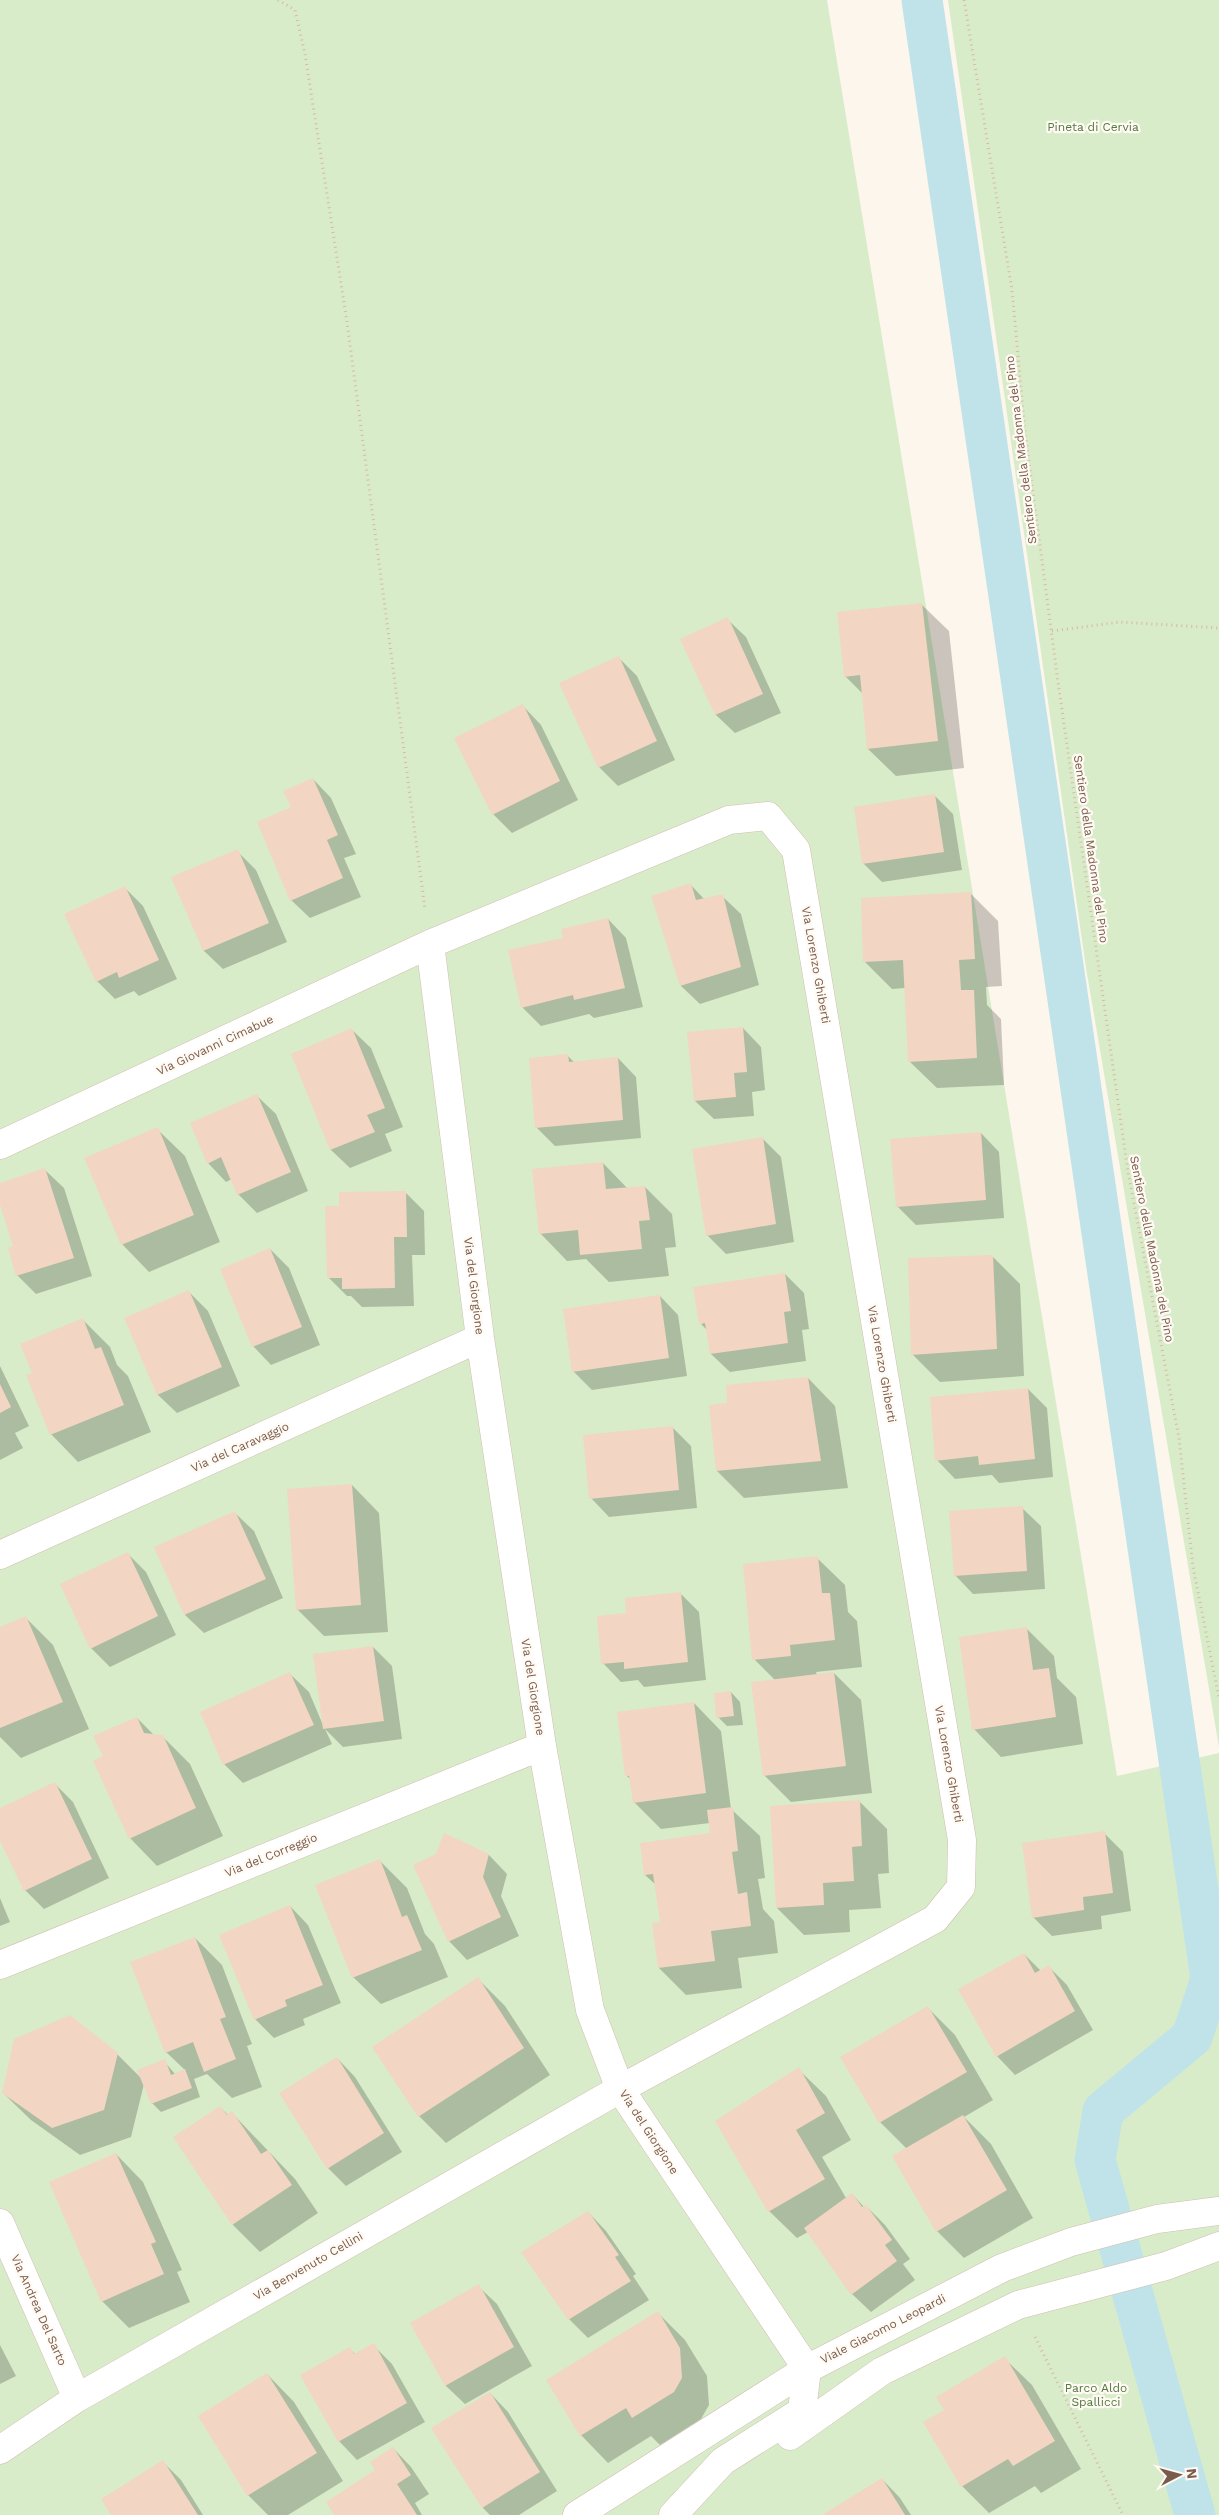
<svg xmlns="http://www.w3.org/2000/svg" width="1219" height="2515" font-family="'Work Sans',sans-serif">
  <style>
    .green { fill: #d8ecc9 }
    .shadow { fill: #0003 }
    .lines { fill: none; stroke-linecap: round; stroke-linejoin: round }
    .canal { stroke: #bfe3e8; stroke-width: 41 }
    .building { fill: #f3d5c3 }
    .street-casing { stroke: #d1beb0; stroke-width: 29 }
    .path { stroke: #d9b8a5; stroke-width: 3; stroke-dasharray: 1 4; stroke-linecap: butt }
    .street { stroke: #fff; stroke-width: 28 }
    .labels { text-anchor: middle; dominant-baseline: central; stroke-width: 4.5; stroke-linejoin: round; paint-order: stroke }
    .park-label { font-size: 12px; fill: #537a41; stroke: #fffaf3 }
    .street-label { font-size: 12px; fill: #7a5c4d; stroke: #fffaf3 }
  </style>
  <rect width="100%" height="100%" fill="#fdf6ec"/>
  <!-- green -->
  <path class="green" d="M0 0H827L1117 1776 1219 1753V2515H0Z
    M948 0H1219V1747L1086 968Z"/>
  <!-- shadow -->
  <path class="shadow" d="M921 604 949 631 964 768 896 776 868 749 863 694 845 676Z
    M727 619 746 637 781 713 735 733 716 715 682 639Z
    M618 657 637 676 675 760 618 786 599 767Z
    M523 706 541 725 578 800 512 833 493 814Z
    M313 779 331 798 356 854 344 858 361 897 310 918 291 900 293 808Z
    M935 796 953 814 962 870 882 882 863 863Z
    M237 851 256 870 287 942 223 969 204 951 173 878Z
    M690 884 705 900 722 896 741 914 759 985 700 1004 681 986 653 897Z
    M125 888 143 906 177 979 139 996 134 991 115 999 97 981Z
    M971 894 998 921 1002 986 986 987 987 1005 1001 1019 1004 1085 937 1088 909 1061 905 988 892 989 865 962Z
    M608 919 626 938 643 1007 594 1018 589 1014 541 1026 522 1007 565 939Z
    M743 1028 761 1047 765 1090 752 1092 754 1116 714 1119 695 1101Z
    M352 1030 371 1048 403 1127 385 1134 392 1151 350 1168 331 1150 292 1054Z
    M568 1056 575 1063 618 1058 636 1077 641 1138 555 1146 536 1127Z
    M257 1096 276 1114 308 1191 257 1213 238 1194 232 1179 226 1182 208 1163Z
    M157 1129 185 1156 220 1242 149 1272 122 1244Z
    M981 1133 999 1152 1004 1218 916 1225 897 1206Z
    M762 1138 781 1157 794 1242 726 1254 707 1235Z
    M603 1163 628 1189 645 1187 672 1214 676 1247 665 1248 669 1276 609 1282 586 1259 567 1261 540 1233Z
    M45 1170 64 1188 92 1276 36 1294 17 1275 14 1247 0 1201V1184Z
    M405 1192 424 1211 425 1255H412L414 1306 362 1307 351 1296H347L328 1277 340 1207Z
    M270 1249 289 1268 320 1345 271 1365 253 1346Z
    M992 1256 1020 1284 1024 1376 940 1382 912 1354Z
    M785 1274 804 1293 809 1329 802 1330 806 1361 730 1372 711 1354 708 1331 701 1324Z
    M189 1292 208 1311 240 1386 177 1413 158 1395 126 1319Z
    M660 1296 678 1315 687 1376 592 1390 573 1371Z
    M83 1320 110 1347 117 1365 128 1376 151 1432 78 1462 51 1434Z
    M0 1366 29 1426 15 1433 23 1448 0 1460Z
    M808 1378 835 1406 848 1488 744 1498 717 1471 728 1404Z
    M1028 1389 1047 1408 1053 1477 999 1483 992 1475 955 1479 937 1460Z
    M672 1427 691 1446 697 1508 609 1517 591 1498Z
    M352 1485 379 1513 388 1632 324 1636 297 1609Z
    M1022 1508 1041 1526 1045 1589 973 1594 955 1575Z
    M235 1513 254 1531 283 1598 204 1633 185 1615Z
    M128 1554 146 1572 176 1635 110 1667 91 1648Z
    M817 1558 845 1585 848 1612 857 1621 862 1667 816 1672 817 1675 834 1673 861 1700 872 1793 791 1802 764 1775 775 1680 754 1659Z
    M680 1593 699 1612 706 1680 644 1687 638 1680 621 1682 603 1663 628 1614Z
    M26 1618 53 1645 89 1729 21 1758 0 1737V1629Z
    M1026 1628 1054 1656 1057 1678 1076 1697 1083 1744 1001 1757 974 1729Z
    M373 1647 392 1666 402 1739 343 1747 325 1729 332 1744 243 1783 224 1764 290 1674 309 1692 323 1725Z
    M731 1692 740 1702 743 1725 727 1726 718 1717Z
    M694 1703 721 1731 731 1809 760 1836 765 1878 758 1879 763 1909 774 1921 778 1953 738 1958 742 1988 686 1995 659 1968 661 1923 656 1885 645 1875 712 1834 710 1823 661 1829 634 1802 631 1780 626 1775Z
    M137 1718 154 1735 162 1736 190 1764 223 1836 157 1866 130 1838 104 1757Z
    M54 1783 73 1802 109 1878 44 1909 25 1890 0 1838V1809Z
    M860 1802 887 1829 889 1873 878 1874 881 1908 849 1910 850 1932 804 1935 777 1908Z
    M1104 1833 1123 1852 1131 1911 1101 1916 1102 1929 1052 1936 1033 1917Z
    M437 1855H489L507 1874 501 1896 519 1936 467 1960 449 1941Z
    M380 1861 407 1888 425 1934 434 1944 448 1977 381 2004 353 1977Z
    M0 1898 10 1922 0 1926Z
    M290 1906 308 1925 341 2003 303 2019 305 2025 274 2038 255 2019Z
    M195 1938 222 1965 252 2044 247 2046 262 2087 232 2098 207 2074 194 2079 200 2097 161 2112 152 2103 144 2084 131 2137 80 2155 31 2120 3 2093 117 2054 143 2080 164 2061 175 2074 185 2070 166 2052Z
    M1024 1954 1041 1971 1049 1967 1067 1985 1093 2030 1015 2075 997 2056Z
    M478 1979 505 2006 550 2075 446 2143 419 2116Z
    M927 2007 955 2035 993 2100 964 2117 991 2144 1033 2218 964 2258 937 2231 907 2149 880 2122 842 2057Z
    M337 2058 355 2077 402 2152 346 2186 328 2168Z
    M798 2069 826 2096 851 2140 822 2157 846 2198 852 2194 864 2207 866 2206 885 2225 910 2259 903 2264 915 2280 871 2312 852 2294 808 2232 797 2238 769 2211 717 2121Z
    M220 2107 228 2115 232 2113 295 2179 318 2213 260 2252 233 2225 175 2138Z
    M116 2154 143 2182 182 2270 177 2272 190 2302 129 2328 102 2301Z
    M588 2212 606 2231 636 2274 633 2276 649 2300 588 2338 569 2319 523 2252Z
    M478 2286 497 2304 532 2366 465 2404 446 2386 411 2323Z
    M658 2313 685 2340 707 2376 709 2405 701 2419 660 2445 651 2436 608 2463 581 2435Z
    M0 2345 16 2376 0 2384Z
    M373 2345 392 2364 425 2422 357 2460 339 2441 350 2349 356 2355Z
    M1004 2358 1032 2385 1081 2469 1041 2493 1035 2486 989 2513 962 2486 946 2410Z
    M267 2374 294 2402 343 2481 288 2515H268L248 2495 200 2416Z
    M490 2393 508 2412 557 2491 519 2515H490L483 2508Z
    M393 2448 411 2467 429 2494 415 2503 422 2515H335L377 2471Z
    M162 2461 181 2480 203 2515H113Z
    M882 2479 900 2498 911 2515H824Z"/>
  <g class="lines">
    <!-- canal -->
    <path class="canal" d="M922 0 1211 1979 1192 2037 1103 2111 1095 2160 1195 2515"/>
  </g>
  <!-- building -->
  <path class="building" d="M922 603 938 741 867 749 860 675 844 677 837 612Z
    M728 617 763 694 715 715 680 639Z
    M619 656 657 741 598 768 559 683Z
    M523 704 560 781 492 815 454 738Z
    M313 778 338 835 327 840 343 878 290 901 257 822 291 807 283 791Z
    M935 794 944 852 862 864 854 807Z
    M238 849 269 923 203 951 171 877Z
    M691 883 696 900 723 894 741 967 680 986 651 896Z
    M125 886 159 960 119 978 117 972 96 982 64 914Z
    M971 892 975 959 959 960 961 990H974L977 1058 908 1062 903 960 863 962 861 898Z
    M608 918 625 988 574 1000 573 995 521 1008 508 950 563 938 561 929Z
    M743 1027 747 1072 734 1073 736 1097 694 1101 687 1032Z
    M352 1028 385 1108 367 1115 375 1132 330 1150 291 1054Z
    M568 1054 569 1062 618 1057 623 1120 535 1128 529 1058Z
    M257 1094 291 1172 237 1195 221 1157 207 1164 190 1123Z
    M158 1127 194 1215 121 1245 84 1158Z
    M981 1132 986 1200 896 1207 890 1139Z
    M763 1137 776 1224 706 1236 692 1149Z
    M603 1162 606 1189 645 1186 650 1220 639 1221 642 1249 580 1255 578 1230 539 1234 532 1169Z
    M45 1168 74 1258 16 1276 8 1248 13 1246 0 1205V1183Z
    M406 1191 407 1237H394L395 1288 342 1289V1278H327L325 1206H339V1192Z
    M270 1248 302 1327 252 1347 220 1269Z
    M993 1255 997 1349 911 1355 908 1258Z
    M785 1273 791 1311 784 1312 788 1343 710 1354 705 1323 699 1324 693 1287Z
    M189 1290 222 1367 157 1395 124 1318Z
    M660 1295 669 1358 572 1372 563 1309Z
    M83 1318 95 1349 101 1347 124 1405 50 1435 26 1375 32 1373 20 1344Z
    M808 1377 821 1461 716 1471 709 1405 727 1403 726 1385Z
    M0 1384 11 1407 0 1413Z
    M1028 1388 1035 1459 979 1465 978 1456 935 1461 930 1397Z
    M673 1426 679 1490 589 1499 583 1435Z
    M352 1484 361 1605 296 1610 287 1489Z
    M1023 1506 1027 1571 954 1576 949 1511Z
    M235 1511 266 1579 184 1615 154 1547Z
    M128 1552 158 1616 90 1649 60 1584Z
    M818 1556 822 1593H830L835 1640 790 1645 791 1656 752 1660 743 1564Z
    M681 1592 688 1662 624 1669V1662L601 1664 597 1616 626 1613 625 1598Z
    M26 1616 63 1702 0 1728V1627Z
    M1027 1627 1033 1670 1049 1668 1056 1717 972 1730 959 1637Z
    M373 1646 384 1721 323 1729 313 1654Z
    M290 1672 314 1725 223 1765 200 1712Z
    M834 1672 846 1766 763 1776 751 1682Z
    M731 1691 734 1716 716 1718 714 1693Z
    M694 1702 706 1793 633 1803 629 1776H625L617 1712Z
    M137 1717 144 1733 163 1735 196 1808 129 1839 93 1761 103 1756 93 1736Z
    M55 1782 92 1859 24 1891 0 1841V1808Z
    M860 1800 862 1846 852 1847 854 1881 823 1883 824 1905 776 1908 770 1806Z
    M733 1807 738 1851 732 1852 738 1894 747 1892 751 1926 711 1931 715 1961 658 1968 652 1923 660 1922 653 1874 644 1875 640 1843 710 1833 707 1810Z
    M1105 1831 1113 1893 1083 1897 1084 1910 1032 1918 1022 1843Z
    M444 1833 489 1854 483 1877 501 1917 448 1942 413 1865 436 1854Z
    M380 1859 402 1917 407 1915 422 1950 352 1978 315 1885Z
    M290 1905 323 1985 285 2000 287 2006 254 2020 219 1935Z
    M195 1937 226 2017 220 2019 236 2059 204 2072 193 2042 165 2053 130 1962Z
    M1024 1953 1035 1973 1049 1965 1075 2011 996 2057 958 1989Z
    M478 1977 524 2048 418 2117 372 2047Z
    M928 2006 967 2072 879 2123 840 2057Z
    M70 2015 118 2053 104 2110 52 2128 2 2093 14 2039Z
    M337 2057 384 2133 327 2169 279 2093Z
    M165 2059 171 2075 185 2069 192 2088 151 2104 137 2070Z
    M799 2067 825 2113 796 2130 825 2179 768 2212 715 2121Z
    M220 2106 227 2115 232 2111 261 2154 268 2150 292 2185 232 2225 173 2137Z
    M963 2115 1007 2190 936 2232 892 2156Z
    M116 2153 156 2242 151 2244 164 2274 101 2302 49 2182Z
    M852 2193 862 2207 866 2205 892 2240 885 2245 897 2261 851 2295 804 2228Z
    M588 2211 619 2255 615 2257 631 2281 568 2320 521 2252Z
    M479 2284 514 2347 445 2386 410 2323Z
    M658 2311 680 2348 682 2378 674 2392 632 2418 626 2408 580 2436 546 2380Z
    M374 2343 407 2403 338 2442 300 2375 350 2347 354 2354Z
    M1005 2356 1055 2441 1013 2466 1008 2459 961 2487 923 2422 944 2410 936 2397Z
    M267 2373 317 2453 247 2496 198 2416Z
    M490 2392 540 2472 482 2508 431 2428Z
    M393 2447 411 2475 397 2484 417 2515H334L326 2502 375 2470 370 2462Z
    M163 2460 198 2515H111L101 2499Z
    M882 2478 905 2515H822Z"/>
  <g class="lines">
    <defs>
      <path id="street" d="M430 944 480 1338 542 1746 590 2010 620 2089 807 2369 802 2411 723 2461 673 2515
        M0 1145 430 944 729 820 768 816 796 850 962 1840 961 1887 935 1919 620 2089 77 2398 0 2450
        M0 1555 480 1338
        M0 1965 542 1746
        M0 2223 77 2398
        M790 2436 882 2371 1018 2305 1166 2266 1219 2246
        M577 2515 807 2369 1002 2268 1071 2242 1157 2219 1219 2211"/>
    </defs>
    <!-- street casing -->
    <use href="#street" class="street-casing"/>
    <!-- path -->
    <path class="path" d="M278 0 295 10 305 54 347 322 425 909
      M964 0 1012 290 1025 432 1058 682 1128 1172 1179 1438 1193 1567 1219 1698
      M1052 631 1120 622 1219 628
      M1035 2337 1123 2515"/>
    <!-- street -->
    <use href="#street" class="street"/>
  </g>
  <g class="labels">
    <!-- park labels -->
    <g class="park-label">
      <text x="1093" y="127">Pineta di Cervia</text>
      <text x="1096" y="2388">Parco Aldo<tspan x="1096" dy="14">Spallicci</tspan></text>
    </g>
    <!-- street labels -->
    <g class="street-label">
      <text transform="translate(1021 450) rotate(-97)">Sentiero della Madonna del Pino</text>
      <text transform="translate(1091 849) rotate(82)">Sentiero della Madonna del Pino</text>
      <text transform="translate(816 965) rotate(80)">Via Lorenzo Ghiberti</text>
      <text transform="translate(215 1045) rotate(-25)">Via Giovanni Cimabue</text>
      <text transform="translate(1152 1249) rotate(79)">Sentiero della Madonna del Pino</text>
      <text transform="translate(474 1286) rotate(83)">Via del Giorgione</text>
      <text transform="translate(882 1364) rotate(80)">Via Lorenzo Ghiberti</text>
      <text transform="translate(240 1447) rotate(-24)">Via del Caravaggio</text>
      <text transform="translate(533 1687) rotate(81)">Via del Giorgione</text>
      <text transform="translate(949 1764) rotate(80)">Via Lorenzo Ghiberti</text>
      <text transform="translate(271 1855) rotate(-22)">Via del Correggio</text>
      <text transform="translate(649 2132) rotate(57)">Via del Giorgione</text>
      <text transform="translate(308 2266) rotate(-30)">Via Benvenuto Cellini</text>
      <text transform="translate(39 2310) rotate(66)">Via Andrea Del Sarto</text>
      <text transform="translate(883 2329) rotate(-27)">Viale Giacomo Leopardi</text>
    </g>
  </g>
  <!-- north arrow -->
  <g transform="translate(1179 2475) rotate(84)" stroke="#fffaf3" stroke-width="4" paint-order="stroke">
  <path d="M0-4L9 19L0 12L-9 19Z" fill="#7a5c4d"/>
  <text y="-8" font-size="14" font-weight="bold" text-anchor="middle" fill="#7a5c4d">N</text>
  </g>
</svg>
